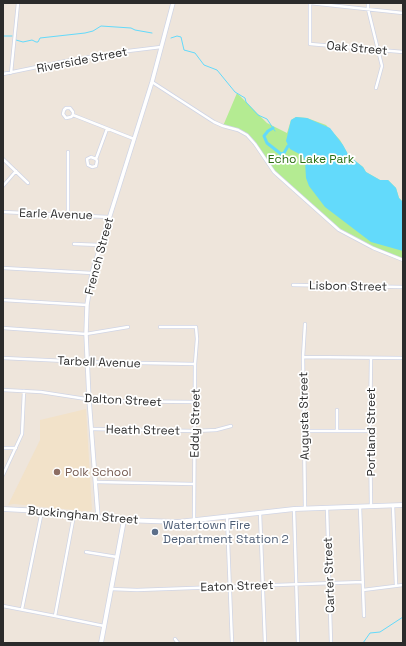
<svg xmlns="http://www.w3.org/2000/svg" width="406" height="646" font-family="'Space Grotesk',sans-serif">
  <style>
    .education { fill: #f2e2c9 }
    .green { fill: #b4eb92 }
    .water { fill: #63dafb }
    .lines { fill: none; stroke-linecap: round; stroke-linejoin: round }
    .stream { stroke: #63dafb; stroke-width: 1 }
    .canal { stroke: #63dafb; stroke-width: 3 }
    .minor-casing { stroke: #d0d5e5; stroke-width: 4 }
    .tertiary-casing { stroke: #d0d5e5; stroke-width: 5 }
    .secondary-casing { stroke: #d0d5e5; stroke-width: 5.5 }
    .minor { stroke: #fff; stroke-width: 2.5 }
    .tertiary { stroke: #fff; stroke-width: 3.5 }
    .secondary { stroke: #fff; stroke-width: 4 }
    .education-dot { fill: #8d6e63; stroke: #fff; stroke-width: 1.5 }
    .service-dot { fill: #5c6f8a; stroke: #fff; stroke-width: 1.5 }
    .labels { text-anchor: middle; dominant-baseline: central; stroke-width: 3.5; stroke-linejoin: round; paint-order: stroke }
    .street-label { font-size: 12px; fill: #2b2b2b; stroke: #fff }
    .park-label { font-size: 12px; fill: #2a7012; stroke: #fff }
    .education-label { font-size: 12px; fill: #785e54; stroke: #fff; text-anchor: start }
    .service-label { font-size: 12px; fill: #4e5e75; stroke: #fff; text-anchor: start }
  </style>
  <rect width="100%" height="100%" fill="#eee5db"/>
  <!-- education -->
  <path class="education" d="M86 409 92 510 90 511H84L14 504 8 505 40 440V420Z"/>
  <!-- green -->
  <path class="green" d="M237 93 267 123 287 133 291 120 296 117 307 118 326 125 340 140 349 156 363 167 366 172 380 180H388L396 188 399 198 403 202V260L373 248 339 230 274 172 247 135 238 130 223 126Z"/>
  <!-- water -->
  <path class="water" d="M296 117 307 118 330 128 343 145 349 156 363 167 366 172 380 180H388L396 188 399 198 403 202V251L371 242 325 207 309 186 306 178 305 161 303 156 290 149 286 141 291 120Z"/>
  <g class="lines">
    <!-- stream -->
    <path class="stream" d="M3 36H12
      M171 38 177 36 181 37 184 50 195 53 204 65 217 70 235 92 245 98 246 102 258 115 267 119 275 131
      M16 40 23 42 32 40 36 42H38L40 38 85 33 93 31 101 26 131 28 135 30 152 33
      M363 643 370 633 380 632 403 617"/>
    <!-- canal -->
    <path class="canal" d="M273 128 268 131 264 136 267 143 281 154 284 153 288 146"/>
    <defs>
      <path id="minor" d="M310 3V44L403 52
        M310 3 403 13
        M368 3V9L382 66 376 88
        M11 73 18 3
        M3 74 71 60 128 51 161 47
        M152 82 214 122 223 126 238 130 247 135 255 144 274 172 339 230 373 248 403 260
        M73 115V112L70 108H66L64 110 63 114 66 118 71 117 73 115 134 139
        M68 152V215
        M3 159 28 183
        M96 159 97 161 96 166 92 167 88 165 87 159 91 157 96 159 107 129
        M3 186 16 171
        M3 212 109 217
        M74 244 101 245
        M3 268 92 273
        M293 285 403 287
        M3 300 87 305
        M305 324 303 357 305 508
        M160 327H196L197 339 195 364 194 520
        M3 328 86 334 128 327
        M303 357 401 358
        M3 358 87 362 195 364
        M3 390 41 392 99 401 195 402
        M337 410V430
        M92 429 195 431 216 430 231 426
        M305 431H370
        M3 448H16
        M3 475 22 434 24 391
        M96 482 194 484
        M371 506 370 431 371 358
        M393 506 396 585
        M360 507 364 616
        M327 508 331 643
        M294 509 298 643
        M260 513 265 643
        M227 516 232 643
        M86 552 117 557
        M111 589 137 590 363 582
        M363 590 403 585
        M3 606 55 616 104 626
        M22 609 42 511
        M55 616 74 515
        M175 639 178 643"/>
      <path id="tertiary" d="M98 517 89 399 86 334 87 305 92 273 152 82 173 3"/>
      <path id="secondary" d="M3 509 42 511 124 520 178 522 294 509 403 505
        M101 643 124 520"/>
    </defs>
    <!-- minor casing -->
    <use href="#minor" class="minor-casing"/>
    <!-- tertiary casing -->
    <use href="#tertiary" class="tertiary-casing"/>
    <!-- secondary casing -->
    <use href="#secondary" class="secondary-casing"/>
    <!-- minor -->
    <use href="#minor" class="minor"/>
    <!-- tertiary -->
    <use href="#tertiary" class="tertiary"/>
    <!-- secondary -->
    <use href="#secondary" class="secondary"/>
  </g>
  <!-- markers -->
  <circle class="education-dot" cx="57" cy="472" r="4"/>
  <circle class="service-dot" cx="155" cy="532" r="4"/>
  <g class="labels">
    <!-- street labels -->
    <g class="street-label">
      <text transform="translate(357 48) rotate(5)">Oak Street</text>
      <text transform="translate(82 60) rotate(-11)">Riverside Street</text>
      <text transform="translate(56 214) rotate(2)">Earle Avenue</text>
      <text transform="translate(99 256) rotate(-75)">French Street</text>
      <text transform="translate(348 286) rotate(1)">Lisbon Street</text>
      <text transform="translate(99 362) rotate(2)">Tarbell Avenue</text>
      <text transform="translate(123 400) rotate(3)">Dalton Street</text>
      <text transform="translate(304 416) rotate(-91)">Augusta Street</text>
      <text transform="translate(195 423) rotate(-89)">Eddy Street</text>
      <text transform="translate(143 430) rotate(1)">Heath Street</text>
      <text transform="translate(371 432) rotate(-90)">Portland Street</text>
      <text transform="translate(83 515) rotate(5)">Buckingham Street</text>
      <text transform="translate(329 575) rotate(-92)">Carter Street</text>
      <text transform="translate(237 586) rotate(-2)">Eaton Street</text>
    </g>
    <!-- park labels -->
    <g class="park-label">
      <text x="311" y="159">Echo Lake Park</text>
    </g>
    <!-- education labels -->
    <g class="education-label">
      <text x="65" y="472">Polk School</text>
    </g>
    <!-- service labels -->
    <g class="service-label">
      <text x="163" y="525">Watertown Fire<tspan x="163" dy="14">Department Station 2</tspan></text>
    </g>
  </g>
  <!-- border -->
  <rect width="406" height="646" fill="none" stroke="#2b2b2b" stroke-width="8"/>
</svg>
